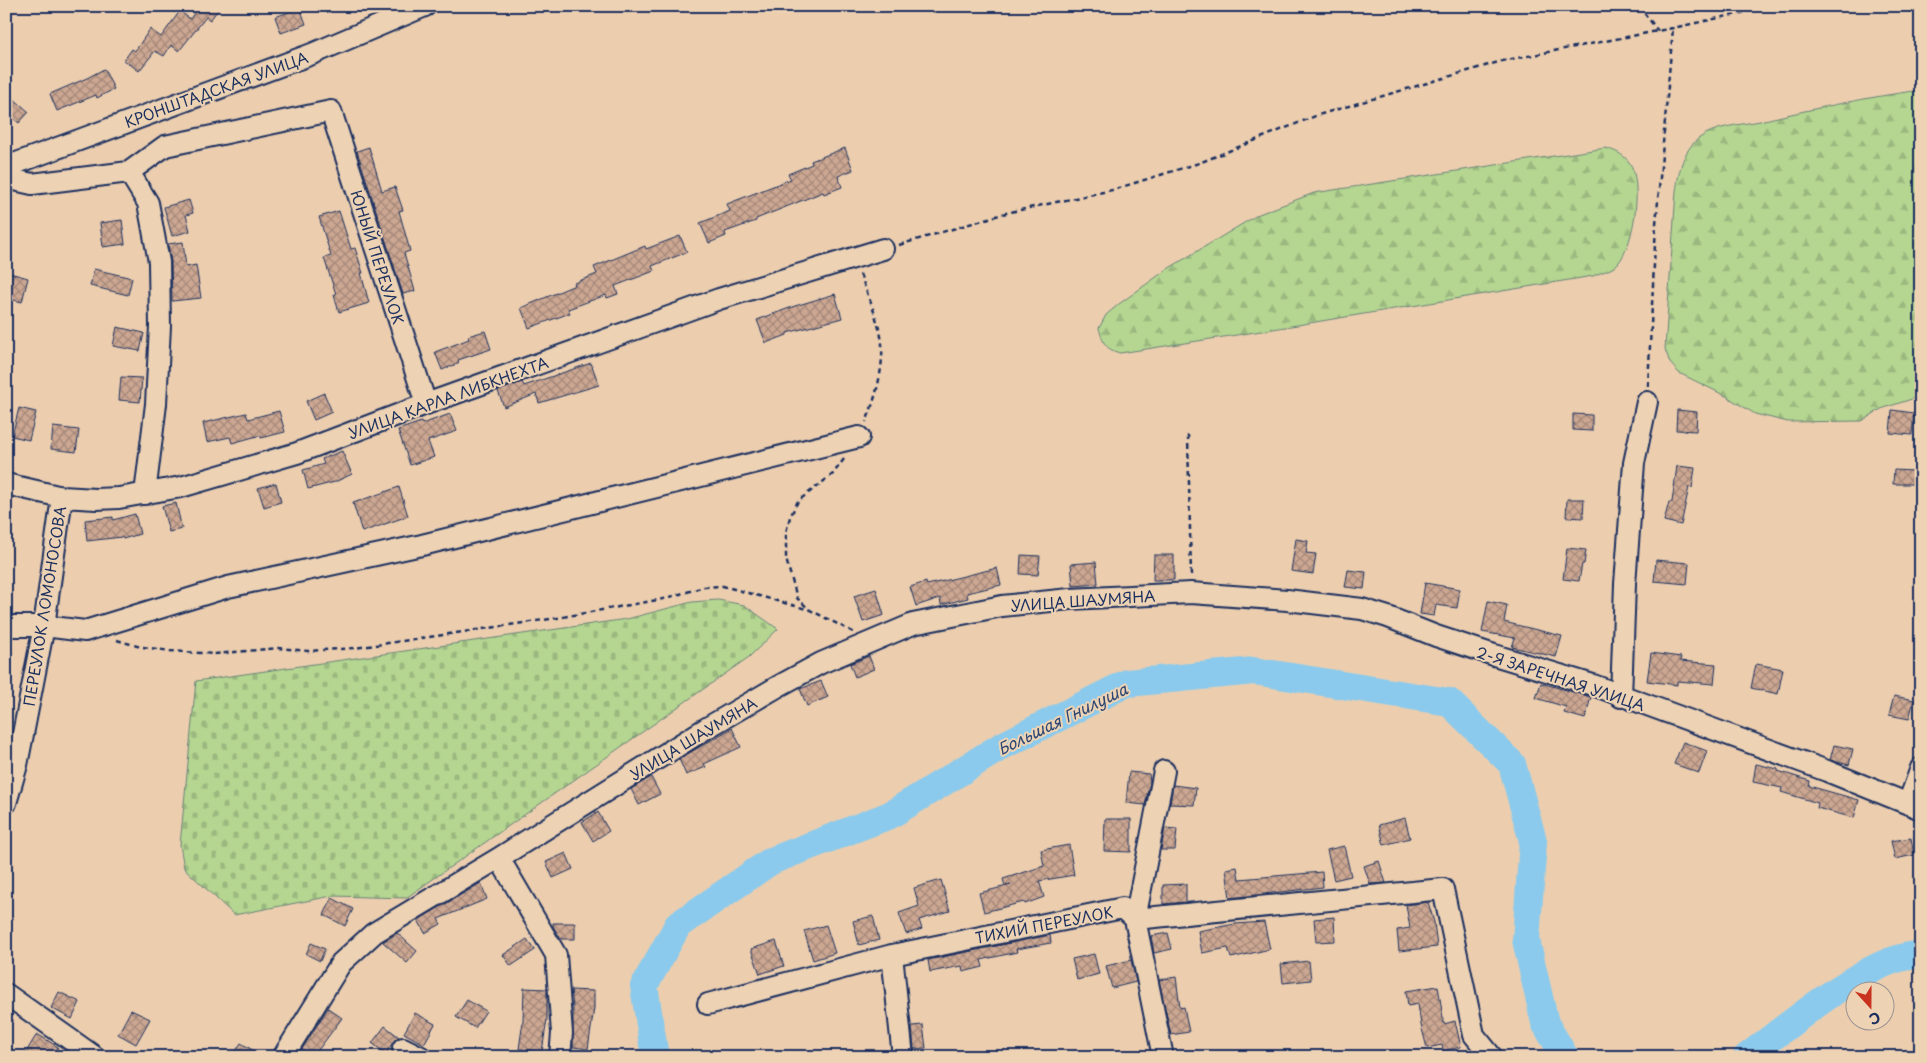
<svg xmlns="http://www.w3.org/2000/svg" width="1927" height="1063" font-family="'Playpen Sans',sans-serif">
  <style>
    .forest { fill: url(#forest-firs); stroke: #688277 }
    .cemetery { fill: url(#cemetery-stones); stroke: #688277 }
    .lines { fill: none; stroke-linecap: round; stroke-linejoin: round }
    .river { stroke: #8bcaec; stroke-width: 28 }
    .building { fill: url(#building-cross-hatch); stroke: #1b2f5e }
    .minor-casing { stroke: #1b2f5e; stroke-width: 24 }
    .path { stroke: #1b2f5e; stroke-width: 2.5; stroke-dasharray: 5 4; stroke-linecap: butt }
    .minor { stroke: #edd3b4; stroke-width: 20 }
    .labels { text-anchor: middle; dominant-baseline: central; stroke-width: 4; stroke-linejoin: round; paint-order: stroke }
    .street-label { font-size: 15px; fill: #1b2f5e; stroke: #edd3b4 }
    .water-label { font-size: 16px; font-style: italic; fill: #2c4673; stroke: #edd3b4 }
  </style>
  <defs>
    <pattern id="forest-firs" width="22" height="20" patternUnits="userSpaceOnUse" patternTransform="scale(1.25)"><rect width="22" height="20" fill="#b4d690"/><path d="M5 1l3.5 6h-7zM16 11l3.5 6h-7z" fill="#9ab87f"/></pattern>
    <pattern id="cemetery-stones" width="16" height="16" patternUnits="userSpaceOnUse" patternTransform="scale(1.25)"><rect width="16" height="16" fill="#b4d690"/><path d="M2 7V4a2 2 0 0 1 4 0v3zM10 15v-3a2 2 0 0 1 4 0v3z" fill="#9ab87f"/></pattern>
    <pattern id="building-cross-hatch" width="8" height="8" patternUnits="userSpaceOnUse" patternTransform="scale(1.25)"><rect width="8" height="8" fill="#cca792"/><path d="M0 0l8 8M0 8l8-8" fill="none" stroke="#a5887a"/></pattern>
  </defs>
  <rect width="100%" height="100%" fill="#ecceaf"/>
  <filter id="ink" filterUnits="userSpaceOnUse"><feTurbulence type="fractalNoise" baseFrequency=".02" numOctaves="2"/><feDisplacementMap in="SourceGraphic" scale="10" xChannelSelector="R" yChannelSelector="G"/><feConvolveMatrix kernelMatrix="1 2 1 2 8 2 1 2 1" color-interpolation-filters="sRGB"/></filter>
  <g filter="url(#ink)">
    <!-- forest -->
    <path class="forest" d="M1921 90V396L1881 409 1862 421 1788 422 1755 414 1726 396 1679 373 1670 363 1665 349 1676 191C1679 172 1682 152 1698 139 1714 126 1740 125 1760 121 1813 109 1867 97 1921 90Z
      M1606 148C1615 151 1623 154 1629 162 1644 181 1634 253 1614 267 1608 271 1599 273 1593 276L1243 334 1120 353C1105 349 1103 343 1099 328L1106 315 1119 304 1166 270 1259 214 1314 193Z"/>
    <!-- cemetery -->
    <path class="cemetery" d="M718 600 744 605 778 629 749 657 406 898 332 896 234 915 184 868 180 845 196 681 627 619 692 602Z"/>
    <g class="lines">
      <!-- river -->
      <path class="river" d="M655 1057 644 986 678 925 771 861 890 815 1002 746 1127 683 1254 671 1449 702 1512 764 1533 841 1526 940 1545 1023 1565 1057
        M1747 1057C1787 1027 1873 953 1921 955"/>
    </g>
    <!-- building -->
    <path class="building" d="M190 6H221L210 20 206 17 179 51 171 45 164 56 155 51 139 71 124 60 132 49 135 51 150 29 161 37 180 11 190 19 196 10Z
      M300 8 306 24 281 33 275 17Z
      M104 69 114 89 97 98 96 95 57 111 50 94 87 78Z
      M13 98 29 112 19 123 6 112V106Z
      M369 147 382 191 395 187 403 210 399 211 410 251 404 253 415 291 403 294 357 151Z
      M845 148 853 170 838 176 842 187 824 194 823 192 756 219V221L725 232 726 236 709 243 700 223 730 211 727 204 791 179 788 174 812 164 811 161Z
      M189 200 193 213 186 215 190 231 172 236 164 207Z
      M339 211 351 249 355 248 363 273H361L369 303 339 312 334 295 336 294 324 258 331 256 319 217Z
      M122 220 125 244 103 247 100 223Z
      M680 236 687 252 652 266 654 271 615 286 618 294 607 298 606 295 568 309 570 313 529 328 521 308 575 285 574 283 597 274 594 267 645 246 646 249Z
      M183 242 186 267 196 265 201 298 172 301 171 262 168 244Z
      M94 269 132 278 128 295 90 286Z
      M10 273 28 278 22 302 6 298V287Z
      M835 294 842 318 787 333V335L766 343 757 320 795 306Z
      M117 327 144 333 140 351 113 346Z
      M485 331 491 349 458 360 459 363 442 370 435 352 469 339 468 336Z
      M591 363 599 385 539 403 536 394 504 407 498 391 522 382 524 386Z
      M121 377 142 378 140 402 119 400Z
      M324 393 332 412 314 420 306 401Z
      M19 408 36 412 29 440 12 436Z
      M1677 410 1697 412 1696 431 1676 430Z
      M1892 410 1914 413 1912 435 1890 433Z
      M279 411 285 432 261 438V435L232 443 230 437 207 442 203 423 246 413 248 419Z
      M450 414 457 431 428 441 434 457 410 465 398 430 421 422 422 424Z
      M1573 414 1592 415V431L1573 430Z
      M53 427 79 430 76 452 51 449Z
      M342 451 352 474 335 482 308 489 303 470 324 464 322 459Z
      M1677 466 1695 468 1692 488 1689 487 1681 525 1664 521 1669 502H1672Z
      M1894 470 1914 471 1913 484H1893Z
      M276 483 281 502 264 507 258 488Z
      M399 487 408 516 362 532 353 503Z
      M1567 499H1584L1583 518 1566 517Z
      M176 503 182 529 169 532 162 506Z
      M135 514 140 534 123 539 122 537 87 541 85 520 113 517V520Z
      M1296 539 1308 541 1306 553 1316 554 1313 574 1291 571Z
      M1567 548 1586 550 1584 564H1582L1579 581 1563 579Z
      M1021 555 1040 556 1038 575 1020 574Z
      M1154 555H1174V580H1153Z
      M1656 560 1689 563 1687 584 1654 581Z
      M1096 562 1098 584 1073 586 1071 564Z
      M997 568 1001 585 967 593 968 598 941 605 940 598 916 606 910 587 926 582 927 585Z
      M1348 570 1366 572 1364 589 1345 587Z
      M1425 583 1460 589 1457 608 1436 605 1434 616 1420 614Z
      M876 589 884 615 863 622 854 596Z
      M1488 601 1507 605 1504 622 1562 636 1556 657 1512 647 1515 638 1482 632Z
      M1651 653 1681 657 1680 661 1716 664 1714 684 1677 681V685L1647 681Z
      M869 656 874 669 855 677 850 664Z
      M1756 664 1783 669 1778 694 1751 688Z
      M821 681 828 697 807 706 800 689Z
      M1541 683 1591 697 1585 719 1564 713 1566 707 1536 698Z
      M1894 696 1914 700 1909 719 1889 715Z
      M732 728 741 747 704 764 706 767 686 775 679 759Z
      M1683 742 1707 751 1699 773 1674 764Z
      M1834 745 1853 749 1849 765 1830 760Z
      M1756 764 1778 769V771L1810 781 1809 786 1859 800 1854 818 1817 808 1818 803 1781 792 1782 788 1753 782Z
      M1129 772 1149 774 1150 782 1145 805 1126 803Z
      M651 777 660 794 639 805 631 789Z
      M1173 785 1196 788 1194 805 1170 804Z
      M598 812 609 831 593 841 582 822Z
      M1405 818 1410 838 1384 845 1379 825Z
      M1105 819H1131V852L1104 851Z
      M1165 828 1177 829 1175 850H1161Z
      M1911 838 1914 855 1895 859 1891 841Z
      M1069 845 1074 875 1039 881 1044 897 1025 904 1024 902 984 912 979 893 1011 885 1005 886 1003 879 1044 866 1041 850Z
      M1344 846 1351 876 1334 880 1327 850Z
      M566 853 573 869 553 878 546 862Z
      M1379 861 1386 883 1370 884 1364 866Z
      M1237 867 1239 879 1322 872 1323 887 1230 898 1226 869Z
      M941 880 950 911 919 920 922 929 906 934 899 913 919 906 914 888Z
      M481 883 487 899 438 919 441 924 425 933 418 920Z
      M1186 884V902L1163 904V885Z
      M332 898 353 909 345 926 324 915Z
      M1428 902 1434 922 1437 947 1399 951 1397 930 1410 928 1406 905Z
      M873 916 879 940 859 945 853 921Z
      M1334 917 1335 941 1316 942 1314 919Z
      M1264 922 1270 949 1231 958 1228 948 1202 953 1198 931 1235 924Z
      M553 923H575V939H561L553 926Z
      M826 925 835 953 813 960 804 931Z
      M397 933 417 951 407 963 383 942Z
      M1168 933 1172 949 1154 953 1151 936Z
      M1050 935 1051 943 1016 949 1017 952 981 960 983 967 963 972 962 966 930 972 928 960Z
      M527 939 535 950 511 966 503 955Z
      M776 941 784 966 760 974 751 949Z
      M311 943 325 949 320 961 306 954Z
      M1094 954 1099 974 1077 980 1072 959Z
      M1131 960 1136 982 1112 988 1106 966Z
      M1309 961 1311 980 1283 983 1281 964Z
      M1176 977 1180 1008 1184 1007 1189 1032 1171 1035 1159 980Z
      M1438 986 1444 1024 1455 1021 1461 1047 1443 1051 1442 1045 1427 1048 1421 1025 1418 1004 1408 1006 1406 991Z
      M524 988 547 989V1019L542 1052 519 1049 523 1021Z
      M571 990 594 991V1008L588 1049 573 1047V1007Z
      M59 992 80 1002 72 1019 51 1008Z
      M467 1000 486 1011 475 1028 456 1017Z
      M328 1008 342 1018 313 1057 302 1049Z
      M131 1010 150 1019 136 1044 118 1034Z
      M415 1013 435 1024 424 1044 404 1033Z
      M923 1025 926 1048 914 1049 912 1026Z
      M385 1026 399 1037 393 1042 386 1054 372 1043Z
      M37 1034 58 1047 53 1057H23Z
      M241 1043 264 1057H232Z"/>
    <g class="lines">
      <defs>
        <path id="minor" d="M6 167 312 54 425 6
          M129 172 148 203 159 262 160 326 156 404 145 494
          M6 178 32 184 129 172 165 146 331 111 426 404
          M6 484 62 497 96 499 119 498 181 487 297 453 426 404 719 299 883 249
          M6 626H44L85 631 228 587 422 545 859 437
          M1621 697 1625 584 1634 463 1647 402
          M6 803 17 765 44 626 62 497
          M1908 804 1921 768
          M499 858 556 955 562 1033 560 1057
          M892 955 903 1057
          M6 994 95 1057
          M708 1004 892 955 1123 908 1135 919 1443 889 1474 1035 1492 1057
          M403 1048 421 1057
          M283 1057 341 963 374 933 499 858 705 729 777 687 821 663 913 624 1002 606 1070 599 1191 593 1287 600 1362 609 1388 617 1436 636 1491 654 1593 685 1827 771 1921 809
          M1163 1057 1135 919 1164 771"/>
      </defs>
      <!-- minor casing -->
      <use href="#minor" class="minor-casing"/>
      <!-- path -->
      <path class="path" d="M1639 6 1658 31
        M899 245 1006 213 1112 190 1199 163 1318 115 1502 61 1673 28 1774 6
        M860 274C867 293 875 312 880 332 887 357 876 399 866 422
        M1648 386 1656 224 1673 28
        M1188 435 1191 577
        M844 459 833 474 798 501 790 517 786 532V559L797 598 810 610 853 632
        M117 640 137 646 170 651 215 654 278 648 308 651 355 648 557 618 663 599 704 587 723 586 810 610"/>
      <!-- minor -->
      <use href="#minor" class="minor"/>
    </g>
  </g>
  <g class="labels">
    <!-- street labels -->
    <g class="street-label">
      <text transform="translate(216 89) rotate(-20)">КРОНШТАДСКАЯ УЛИЦА</text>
      <text transform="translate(378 257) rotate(72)">ЮНЫЙ ПЕРЕУЛОК</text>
      <text transform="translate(448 397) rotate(-20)">УЛИЦА КАРЛА ЛИБКНЕХТА</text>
      <text transform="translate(1083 600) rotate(-4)">УЛИЦА ШАУМЯНА</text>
      <text transform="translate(44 606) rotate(-81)">ПЕРЕУЛОК ЛОМОНОСОВА</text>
      <text transform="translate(1561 678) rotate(18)">2-Я ЗАРЕЧНАЯ УЛИЦА</text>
      <text transform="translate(693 738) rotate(-31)">УЛИЦА ШАУМЯНА</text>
      <text transform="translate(1044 924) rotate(-11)">ТИХИЙ ПЕРЕУЛОК</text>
    </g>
    <!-- water labels -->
    <g class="water-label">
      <text transform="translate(1062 718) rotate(-26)">Большая Гнилуша</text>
    </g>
  </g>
  <!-- margin -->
  <rect width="1927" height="1063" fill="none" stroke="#edd3b4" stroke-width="25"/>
  <rect x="12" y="12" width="1902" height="1038" fill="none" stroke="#1b2f5e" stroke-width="2" filter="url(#ink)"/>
  <!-- north arrow -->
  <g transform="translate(1870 1006) rotate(159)"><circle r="24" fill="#edd3b4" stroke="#999192"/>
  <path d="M0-4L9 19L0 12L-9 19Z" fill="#c8321e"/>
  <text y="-8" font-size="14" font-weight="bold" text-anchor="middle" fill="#1b2f5e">С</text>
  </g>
</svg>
